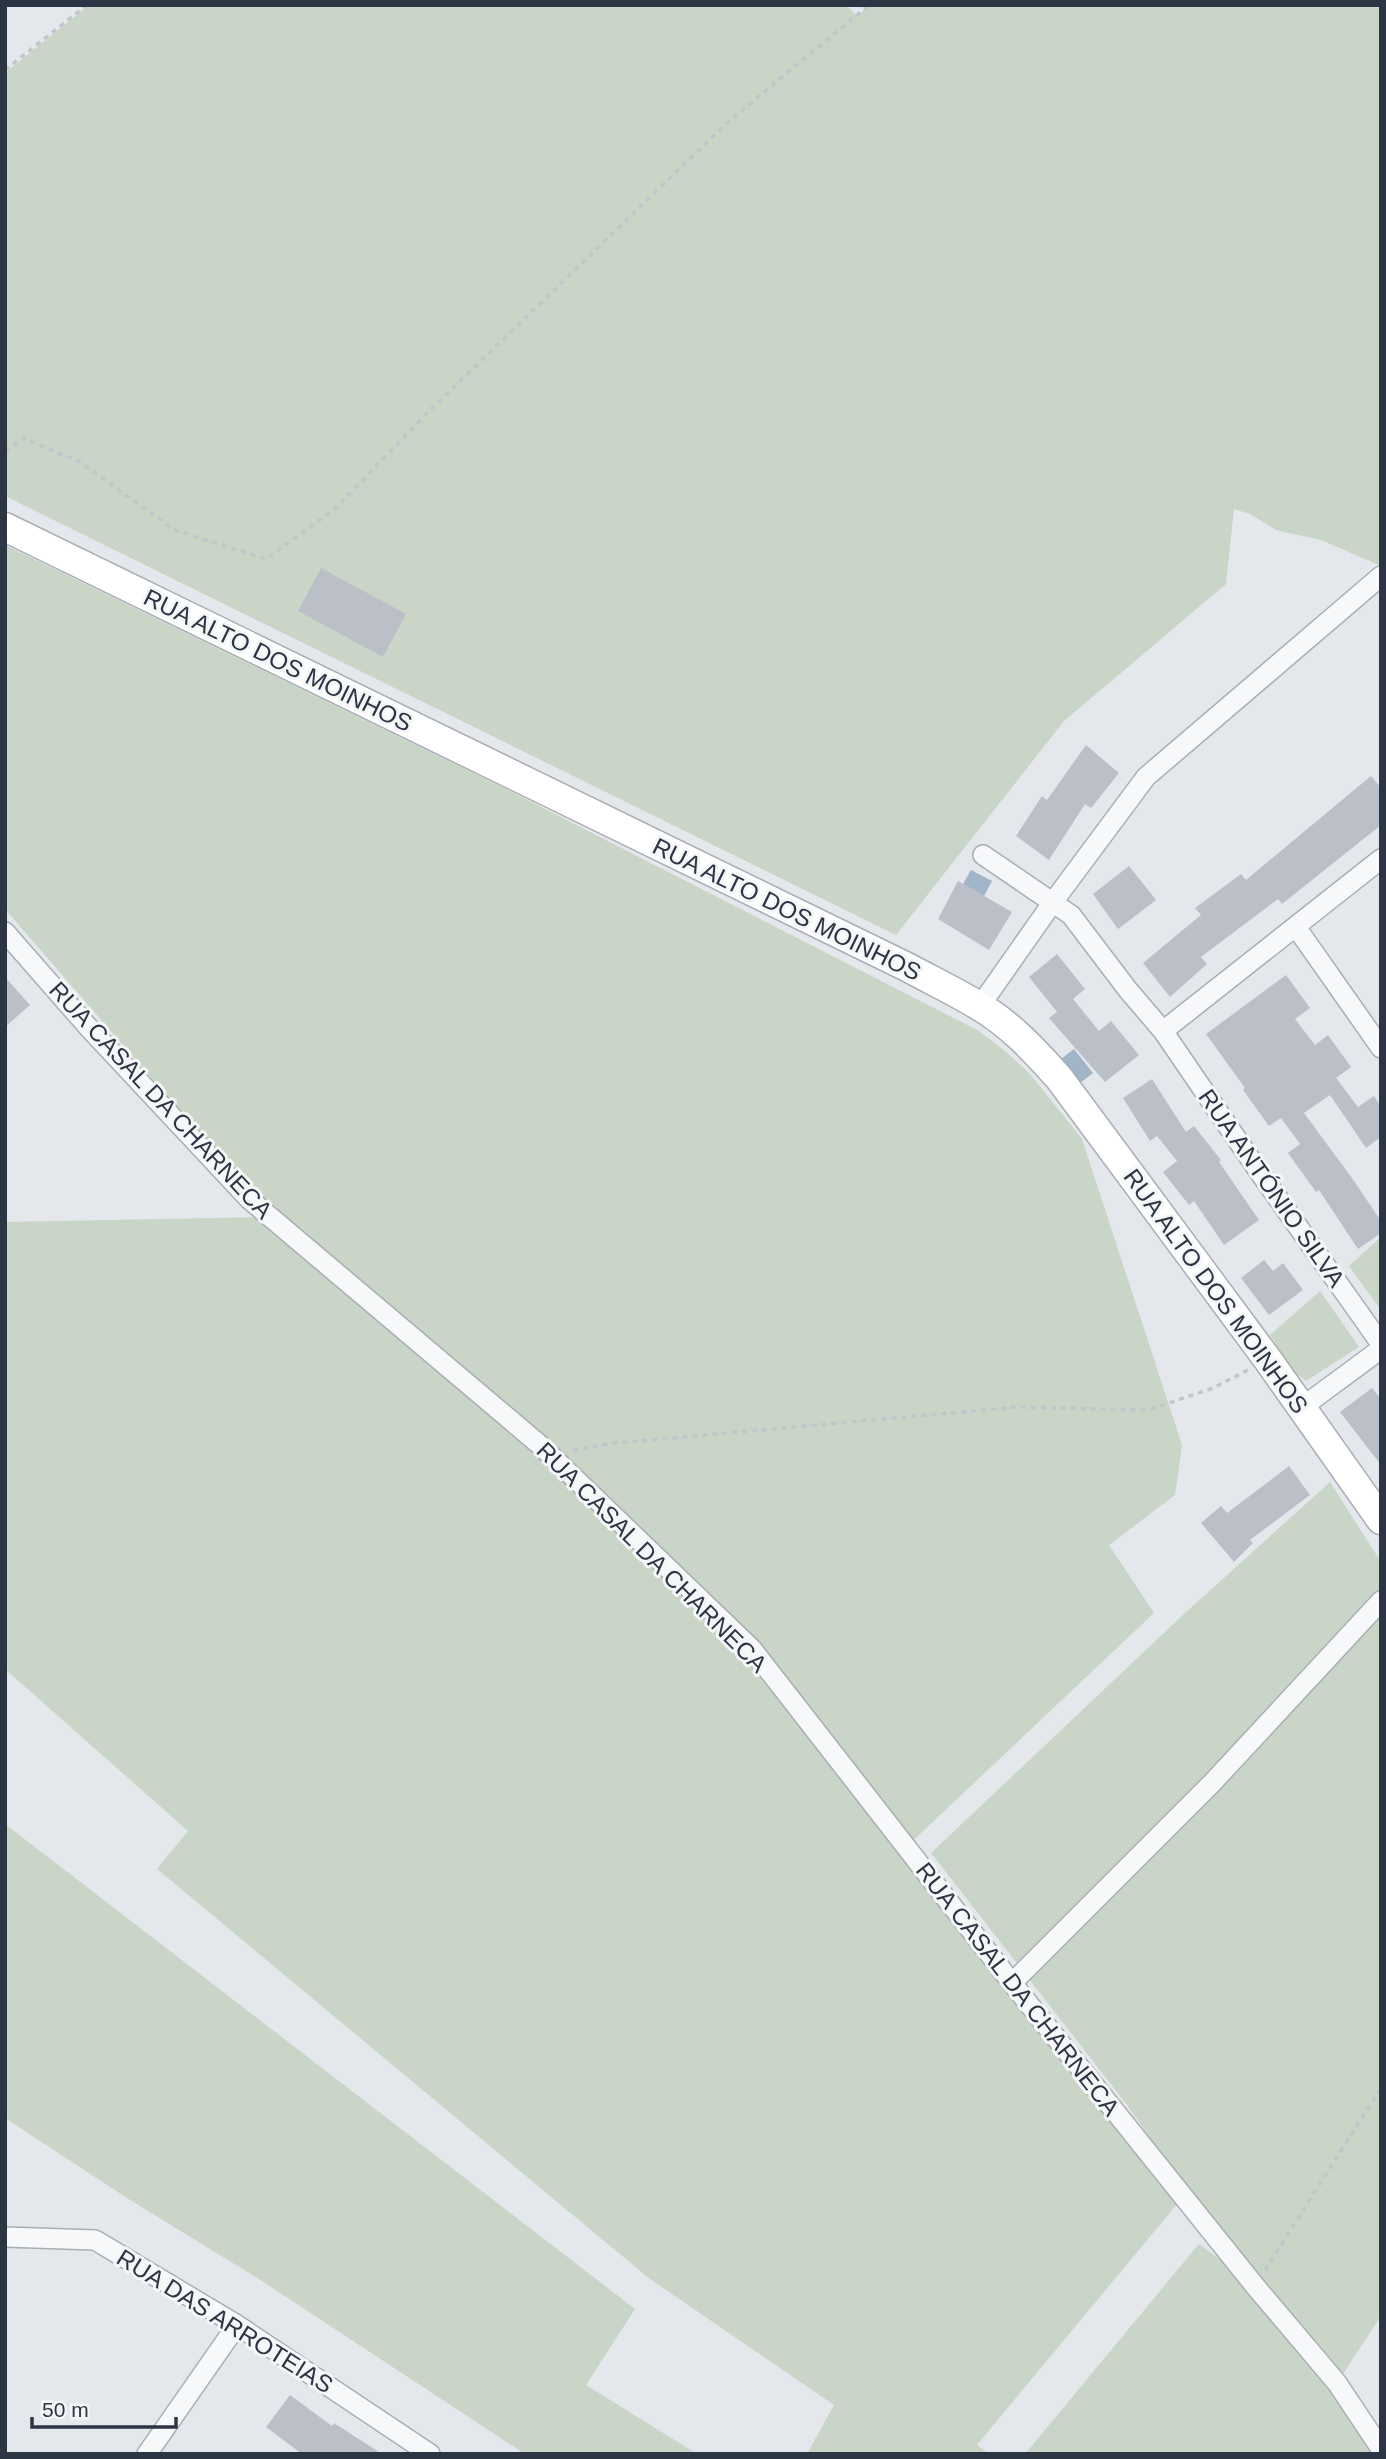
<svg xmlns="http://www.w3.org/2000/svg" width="1386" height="2459" font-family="Arial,sans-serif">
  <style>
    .green { fill: #c9d5c6 }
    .water { fill: #a1b5c9 }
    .building { fill: #bbc0c8 }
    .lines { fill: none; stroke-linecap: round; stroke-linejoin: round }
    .street-casing { stroke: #a9aeb5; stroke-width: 22 }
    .secondary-casing { stroke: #a9aeb5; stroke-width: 31 }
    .path { stroke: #c2c5ca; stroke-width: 3.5; stroke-dasharray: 5 5; stroke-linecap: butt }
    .street { stroke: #f7f8f9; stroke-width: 19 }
    .secondary { stroke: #fff; stroke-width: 28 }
    .labels { text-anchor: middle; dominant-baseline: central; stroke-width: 6; stroke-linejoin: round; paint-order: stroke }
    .street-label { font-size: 24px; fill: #2c3543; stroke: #f4f6f8 }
  </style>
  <rect width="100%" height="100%" fill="#e4e7eb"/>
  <!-- green -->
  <path class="green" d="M89 5H846L857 16 869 5H1381V566L1321 540 1276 530 1250 514 1234 509 1226 584 1064 721 896 935 5 496V73Z
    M5 545 506 789 979 1031 1005 1051 1030 1074 1082 1139 1182 1445 1175 1495 1109 1545 1154 1613 902 1851 1148 2170 1177 2204 977 2445 989 2454H807L834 2405 650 2279 157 1869 188 1831 5 1669V1222L272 1217 5 909Z
    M1381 1237V1310L1349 1266Z
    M1320 1291 1359 1347 1306 1381 1294 1372 1270 1335Z
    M1330 1482 1381 1562V2316L1337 2383 1381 2454H1025L1199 2244 1253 2284 1127 2105 931 1853 1185 1613Z
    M5 1824 635 2309 586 2385 697 2454H525L262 2281 127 2198 5 2118Z"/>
  <!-- water -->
  <path class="water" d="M971 870 992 881 984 896 963 884Z
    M1074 1049 1093 1073 1080 1083 1061 1059Z"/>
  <!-- building -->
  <path class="building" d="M321 568 406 614 383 657 298 611Z
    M1086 745 1119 773 1091 808 1085 804 1049 860 1016 836 1042 796 1047 800Z
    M1371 776 1381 788V825L1282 904 1278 899 1201 957 1207 964 1170 997 1143 963 1201 915 1195 908 1241 874 1246 880Z
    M1129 866 1156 900 1118 929 1093 894Z
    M958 881 1012 912 989 950 938 919Z
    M1057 954 1085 989 1073 999 1099 1031 1111 1021 1139 1055 1105 1082 1049 1018 1057 1012 1029 977Z
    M1286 975 1310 1008 1295 1019 1315 1045 1328 1035 1351 1067 1336 1078 1358 1107 1374 1096 1381 1107V1137L1366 1148 1330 1095 1304 1113 1352 1178 1381 1221V1233L1358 1249 1319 1190 1316 1192 1288 1153 1300 1144 1281 1118 1269 1126 1243 1090 1245 1088 1206 1034Z
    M5 977 30 1005 5 1027Z
    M1152 1079 1186 1132 1194 1126 1221 1160 1219 1162 1259 1220 1224 1245 1194 1201 1189 1205 1163 1172 1177 1161 1157 1136 1150 1141 1123 1098Z
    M1264 1260 1273 1271 1283 1263 1303 1290 1269 1315 1241 1278Z
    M1372 1388 1381 1399V1465L1340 1412Z
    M1289 1466 1310 1495 1250 1540 1253 1543 1234 1562 1201 1523 1221 1506 1227 1513Z
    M290 2395 332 2426 334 2423 382 2454H302L266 2427Z"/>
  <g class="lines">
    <defs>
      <path id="street" d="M983 855 1071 915 1128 990 1163 1031 1381 859
        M1296 927 1381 1048
        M5 932 89 1028 249 1199 540 1445 752 1649 1012 1983 1255 2286 1337 2383 1381 2449
        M980 1006 1053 902 1146 777 1381 576
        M1163 1031 1260 1173 1381 1344
        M1301 1408 1381 1349
        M1012 1983 1213 1782 1381 1601
        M5 2237 95 2240 237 2325 430 2454
        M147 2454 237 2325"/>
      <path id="secondary" d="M5 527 907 967C931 980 956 992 979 1006 1010 1024 1035 1051 1059 1078L1268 1360 1381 1520"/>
    </defs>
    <!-- street casing -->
    <use href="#street" class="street-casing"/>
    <!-- secondary casing -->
    <use href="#secondary" class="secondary-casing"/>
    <!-- path -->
    <path class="path" d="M5 70 87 5
      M5 451 23 438 78 461 175 530 266 559 336 508 431 409 729 121 869 5
      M573 1450 615 1443 1017 1407 1148 1410 1213 1388 1248 1370
      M1265 2270 1381 2088"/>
    <!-- street -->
    <use href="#street" class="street"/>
    <!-- secondary -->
    <use href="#secondary" class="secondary"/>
  </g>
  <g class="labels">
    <!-- street labels -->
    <g class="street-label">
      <text transform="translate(278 660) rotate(26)">RUA ALTO DOS MOINHOS</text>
      <text transform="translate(787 909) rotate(26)">RUA ALTO DOS MOINHOS</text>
      <text transform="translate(161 1100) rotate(47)">RUA CASAL DA CHARNECA</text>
      <text transform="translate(1272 1188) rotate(55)">RUA ANTÓNIO SILVA</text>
      <text transform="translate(1216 1291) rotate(54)">RUA ALTO DOS MOINHOS</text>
      <text transform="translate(652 1557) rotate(45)">RUA CASAL DA CHARNECA</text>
      <text transform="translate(1018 1989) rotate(52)">RUA CASAL DA CHARNECA</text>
      <text transform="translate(225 2321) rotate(32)">RUA DAS ARROTEIAS</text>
    </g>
  </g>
  <!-- border -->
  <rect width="1386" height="2459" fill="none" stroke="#2c3543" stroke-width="14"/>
  <!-- scale -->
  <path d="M32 2417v10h144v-10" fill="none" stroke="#2c3543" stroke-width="3.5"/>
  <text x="42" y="2417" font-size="21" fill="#2c3543" stroke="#f4f6f8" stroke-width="5" paint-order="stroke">50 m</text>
</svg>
